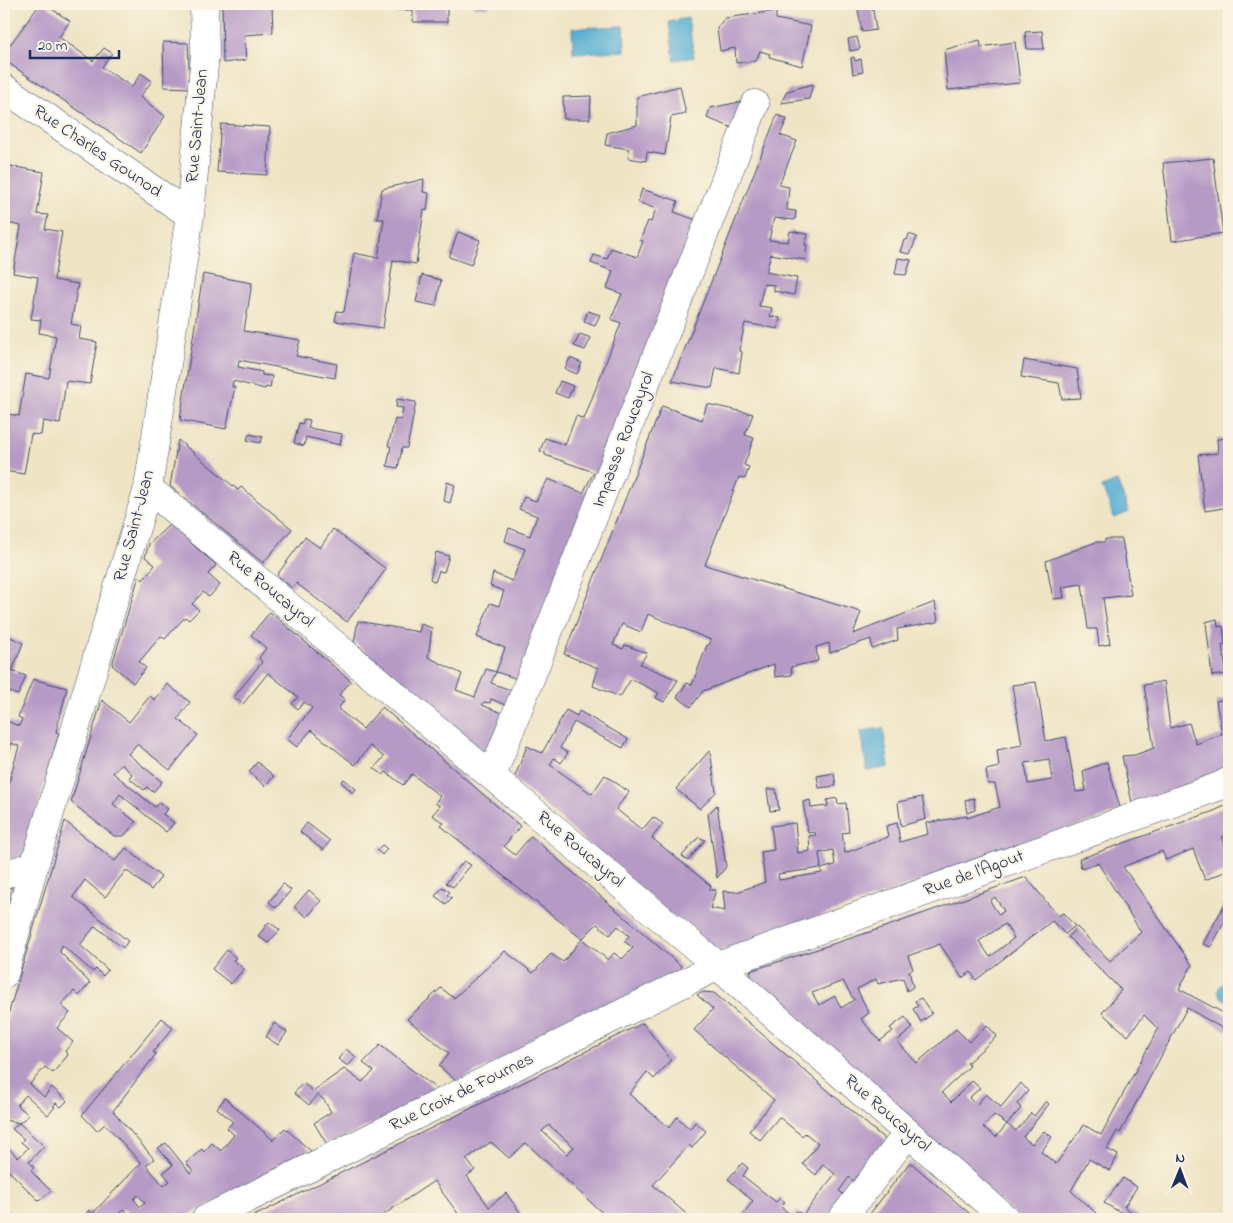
<svg xmlns="http://www.w3.org/2000/svg" width="1233" height="1223" font-family="'Indie Flower',sans-serif">
  <style>
    .water { fill: #56aed3; stroke: #386e98 }
    .building { fill: #b69ac6; fill-rule: evenodd }
    .lines { fill: none; stroke-linecap: round; stroke-linejoin: round }
    .minor-casing { stroke: #3b4a6d; stroke-width: 29 }
    .minor { stroke: #fff; stroke-width: 28 }
    .labels { text-anchor: middle; dominant-baseline: central; stroke-width: 4; stroke-linejoin: round; paint-order: stroke }
    .street-label { font-size: 18px; fill: #1b2f5e; stroke: #fcf5e5 }
  </style>
  <rect width="100%" height="100%" fill="#fcf5e5"/>
  <filter id="ink" filterUnits="userSpaceOnUse"><feTurbulence type="fractalNoise" baseFrequency=".02" numOctaves="2"/><feDisplacementMap in="SourceGraphic" scale="10" xChannelSelector="R" yChannelSelector="G"/><feConvolveMatrix kernelMatrix="1 2 1 2 8 2 1 2 1" color-interpolation-filters="sRGB"/></filter>
  <filter id="wash" filterUnits="userSpaceOnUse"><feTurbulence type="fractalNoise" baseFrequency=".0096" numOctaves="4" result="noise"/><feDisplacementMap in="SourceGraphic" scale="20" xChannelSelector="R" yChannelSelector="G"/><feGaussianBlur stdDeviation="1.12" result="paint"/><feColorMatrix in="noise" values="0 0 0 0 0 0 0 0 0 0 0 0 0 0 0 0 0 1.4 0 .05"/><feComposite in="paint" operator="in"/></filter>
  <g filter="url(#wash)">
    <rect width="100%" height="100%" fill="#efe4c4"/>
    <!-- water -->
    <path class="water" d="M688 18 694 57 674 60 669 22Z
      M624 26 625 51 573 53 572 28Z
      M1117 481 1129 512 1114 518 1102 487Z
      M883 728 889 767 867 771 861 731Z
      M1226 981H1229V1002L1222 998 1218 991 1220 986Z"/>
    <g id="blocks">
      <!-- building -->
      <path class="building" d="M40 4H44L70 21 59 37 93 61 104 48 112 53 102 67 132 87 141 73 152 81 140 97 165 116 141 153 4 60V53Z
        M222 4H272L273 33 244 35 246 60 223 63Z
        M377 4H447V22H413V10H377Z
        M474 4H489V7H474Z
        M857 4H872L876 30 862 32Z
        M776 11V19L811 26 802 66 769 57 770 54 760 51 756 61 736 63 735 48 720 51 717 28 725 18Z
        M1042 31 1044 49H1027L1025 32Z
        M857 37 860 49 850 51 848 39Z
        M980 40 981 47 1015 42 1020 83 948 90 944 50Z
        M163 42 188 43 190 88 164 87Z
        M854 57 855 61 861 59 863 72 853 74 851 58Z
        M813 84 809 99 781 103 787 91Z
        M680 86 686 114 671 117 665 155 647 152 646 161 628 158 629 149 605 145 607 133 637 125V97Z
        M591 96 590 119H564L563 97Z
        M750 100 738 130 707 118 710 108Z
        M777 115 787 119 780 135 797 141 779 185 789 187 787 210 796 211 795 220 774 218 769 240 788 242 790 231 808 234 805 245H807L805 260 771 254 766 272 797 278 794 295 774 291V285L764 284 759 306 772 308 770 316 780 318 778 329 745 323 739 351 742 352 739 373 716 368 712 388 672 381Z
        M221 124 270 127 267 175 217 172Z
        M1213 158 1223 233 1172 241 1163 163Z
        M4 165 44 172 37 214 48 215 45 229 62 232 54 280 78 284 71 324 81 326 79 339 97 342 90 384 66 381 60 424 43 421 41 435 31 434 24 474 4 471V413L19 416 26 374 49 378 56 336 39 333 41 320 31 319 38 277 13 273 21 226 7 223 8 212H4Z
        M424 179 423 192 429 193 427 211 424 210 416 264 393 260 383 328 335 321 337 311 344 312 354 253 378 258 384 219H377L382 189Z
        M642 189 678 201 674 212 702 222 521 680 496 672 491 683 516 692 510 707 491 699 490 703 484 702 482 705 507 715 487 756 354 642 358 621 419 632 421 624 432 628 428 657 462 674 456 690 475 697 486 669 496 672 505 648 477 637 490 603 499 606 504 591 490 586 493 573 512 581 525 549 505 541 509 528 530 536 537 516 519 509 524 497 536 501 548 479 583 493 594 472 545 455V452L540 451 545 438 565 445 576 416 584 419 621 323 611 319 622 294 607 288 613 271 591 263 594 255 607 259 611 248 637 257 643 241 640 240 648 221 651 222 656 209 638 202Z
        M458 232 480 240 471 265 449 257Z
        M909 234 917 237 910 254 900 252 904 240H907Z
        M898 258 911 260 906 275 895 274Z
        M203 274 252 283 244 331 300 340 296 356 337 364 335 378 239 360 238 367 262 372V375L272 376 270 388 266 387 265 389 233 381 232 387H235L226 429 180 420Z
        M422 275 441 280 436 306 416 302Z
        M588 311 600 315 595 325 584 321Z
        M580 334 591 338 585 350 574 346Z
        M570 358 582 363 577 374 565 369Z
        M1024 360 1077 369 1081 398 1062 399 1059 383 1021 377Z
        M560 381 573 386 568 398 555 393Z
        M397 399 416 402 407 448H402L398 468 387 466 391 446H388L395 419 401 420 403 408 396 407Z
        M707 404 753 414 745 435 754 438 744 465 749 467 745 479 739 477 705 565 861 612 853 634 935 602 938 622 897 629 898 640 872 649 871 639 830 653 829 643 816 647 818 661 791 667 792 675 775 677 774 664 703 691 691 707 677 697 687 683 692 685 707 645H709L711 640 648 614 641 632 622 624 613 645 623 649 625 645 647 653 640 664 678 680 664 702 656 698 659 693 631 679 620 697 593 686 598 668 564 654 662 406 702 420Z
        M304 419 310 420 308 428 342 434 340 445 306 437 304 446 294 443 299 423 302 424Z
        M249 434 263 437 260 443 247 440Z
        M1229 438V507L1205 511 1198 455 1218 453 1217 439Z
        M178 440 238 490 241 487 292 529 263 563 170 486Z
        M447 482 455 485 450 503 444 501Z
        M170 524 216 565 208 574 220 585 209 597 203 592 192 604 199 610 189 620 185 617 165 639 161 636 139 662 146 668 133 683 112 665 139 576 143 580 155 565 145 557 149 544Z
        M333 529 386 569 347 622 296 583 292 588 277 575 305 537 320 548Z
        M1105 539H1122L1131 595 1103 598 1110 644 1099 646 1097 629H1088L1082 584 1062 587 1064 598 1053 599 1046 561 1096 542H1105Z
        M436 552 449 556 444 572 439 571 435 582 430 579Z
        M270 612 351 681 339 695 345 699 338 709 363 729 382 707 520 826 504 846 515 855 531 836 681 966 680 971 457 1082 439 1066 449 1053 407 1019 441 988 454 998 505 951 533 973 551 954 563 962 582 939 608 960 614 953 622 959 633 948 624 941 629 936 618 926 610 935 597 924 582 939 441 826 444 823 432 815 440 806 435 803 440 796 412 774 403 785 386 772 383 775 374 768 384 757 370 746 355 765 311 730 297 747 287 739 312 708 304 702 298 709 292 704 298 697 268 673 243 704 234 697 262 662 259 658 266 648 251 635Z
        M1217 619 1218 627 1223 626 1225 644 1222 645 1227 674 1212 676 1206 622Z
        M4 634 23 643 12 671 26 676 18 695 4 690Z
        M33 679 67 688 56 732 59 733 24 856 4 861V780L9 782 19 746 11 743 8 751 4 750V720L19 726 22 719 18 717Z
        M1164 681 1170 728 1189 723 1196 744 1222 734 1216 701 1229 698V767L1188 787 1133 807 1122 756 1135 755 1154 748 1144 685Z
        M1036 682 1046 741 1066 737 1076 792 1086 791 1083 771 1107 762 1121 811 721 951 707 947 514 779 527 746 542 753 566 710 577 716 579 711 628 739 623 748 574 722 560 748 568 753 561 763 554 758 550 765 592 794 605 775 629 792 616 809 642 830 653 817 663 824 652 838 711 886 709 890H716L710 908 725 911 723 891 737 892 765 882 761 852 774 850 771 826 795 823 798 853 810 851 809 836 816 835 815 832 808 833 803 802 810 800 811 808 828 806 827 800 837 798 838 804 846 803 849 832 842 833 845 853 888 837 886 826 897 823 900 842 928 834 926 823 967 816V818L1000 807 995 784H988L986 770 999 767 997 750 1022 745 1012 685ZM1049 759 1052 780 1028 784 1025 763ZM833 850 835 865 821 869 822 873 779 880 778 874 821 868 819 853Z
        M167 684 190 702 178 719 198 735 170 770 137 744 128 754 162 782 153 792 147 787 144 790 129 778 132 774 121 764 113 773 155 807 159 802 168 809 163 814 174 823 166 832 120 794 113 804 136 822 124 836H114L71 802 102 700 129 722 150 696 155 700Z
        M710 750 716 792 700 809 676 789Z
        M257 762 274 776 265 786 249 772Z
        M834 773 836 786 819 788 817 776Z
        M344 779 356 789 353 793 341 782Z
        M767 789H776L779 810 770 811Z
        M922 797 926 819 901 826 898 802Z
        M974 798 975 810 967 813 965 800Z
        M1229 804V834L1222 837 1229 854V870L1205 880 1193 849 1166 860 1162 851 1123 867 1192 965 1179 989 1229 1016V1032L1187 1008 1120 1133 1117 1131 1107 1149 1118 1155 1110 1171 1089 1159 1071 1191 1096 1213 1091 1219H1021L754 989 750 971 885 927 1026 877 1058 916 1063 913 1075 926 1065 934 1052 921 976 980 971 972 962 978 940 944 908 956 913 969 909 971 913 987 907 991 903 978 878 984 876 979 857 989 869 1013 861 1019 880 1041 893 1031 890 1028 905 1017 913 1028 897 1041 917 1063 956 1029 969 1042 987 1025 997 1036 967 1063 970 1066 942 1092 951 1102 972 1081 980 1088 969 1098 976 1105 986 1094 1001 1107 1021 1083 1028 1091 1017 1104 1021 1108 1007 1124 994 1115 983 1127 996 1137 1007 1124 1016 1131 1031 1113 1034 1116 1046 1101 1049 1104 1023 1137 1032 1144 1044 1131 1052 1137 1041 1152 1056 1164 1084 1125 1101 1135 1158 1029 1144 1015 1128 1036 1102 1013 1121 990 1068 937 1077 927 1110 961 1141 932 1098 863 1081 868 1079 859 1214 811ZM995 897 1004 911 999 915 990 901ZM1005 924 1014 938 990 957 979 941ZM843 981 854 1000 841 1008 835 996 819 1005 812 993Z
        M717 805 726 867 717 878 708 814Z
        M65 821 115 861 126 848 161 877 151 890 126 870 105 897 85 880 73 897 128 941 123 948 95 926 80 945 108 970 103 976 96 969 93 972 62 945 60 952 90 983 79 996 74 991 61 1005 70 1013 57 1028 73 1042 65 1051 68 1055 53 1073 45 1067 30 1084 44 1097 52 1087 67 1101 61 1107 56 1103 53 1106 55 1107 48 1115 26 1095 17 1105 29 1115 19 1123 4 1120V1029Z
        M307 823 330 841 323 850 300 832Z
        M699 837 705 840 688 861 682 856Z
        M382 845 387 849 382 855 377 850Z
        M464 861 471 865 453 887 446 883Z
        M283 884 291 890 276 908 269 902Z
        M11 887 13 892 4 920V888Z
        M443 887 450 892 447 895 452 898 446 904 435 896Z
        M309 890 321 901 307 917 294 907Z
        M1229 896V914L1211 947 1203 944Z
        M269 922 280 930 268 943 258 936Z
        M227 950 236 958 233 960 244 969 231 984 212 969Z
        M703 992 714 993 888 1142 856 1183 849 1177 839 1191 846 1196 828 1219H739L753 1201 728 1179 742 1163 748 1168 743 1176 776 1202 780 1198 785 1202 781 1207 793 1217 797 1211 803 1215 835 1174 823 1164 816 1175 803 1164 818 1143 805 1133 802 1136 779 1117 760 1140 749 1131 774 1100 694 1030 713 1009 697 995Z
        M921 998 932 1014 921 1022 913 1009 918 1006 915 1001Z
        M162 1018 173 1028 153 1052 156 1054 113 1111 154 1159 146 1165 164 1186 170 1181 163 1173 173 1165 158 1148 166 1143 190 1173 193 1171 186 1163 202 1149 204 1152 212 1143 221 1151 234 1135 227 1128 233 1122 217 1108 225 1098 273 1140 285 1128 313 1153 181 1219H133L124 1209 117 1215 122 1219H81L89 1210 92 1214 141 1163 105 1124 97 1131 82 1115ZM138 1195 145 1203 140 1207 134 1199Z
        M274 1023 287 1032 278 1045 266 1037Z
        M643 1023 671 1060 654 1079 647 1072 629 1094 669 1128 677 1117 690 1129 695 1122 706 1131 692 1148 689 1145 653 1185 692 1219H609L526 1143 509 1158 491 1142 466 1159 475 1170 467 1176 489 1207 506 1193 525 1219H462L434 1181 377 1219H341L340 1218 338 1219H248ZM549 1125 574 1147 567 1154 542 1131Z
        M380 1045 439 1091 328 1146 314 1123 331 1112 324 1100 318 1095 309 1105 294 1093 303 1083 313 1091 344 1069 362 1082 374 1071 363 1063Z
        M346 1049 356 1057 348 1066 338 1059Z
        M19 1123 44 1146 29 1162 34 1167 31 1171 51 1191 39 1201 9 1171 4 1179V1143L18 1158 28 1148 21 1142 24 1139 12 1129Z
        M910 1162 948 1195 976 1219H911L908 1217 907 1219H866Z
        M1123 1178 1137 1187 1124 1207 1140 1217 1138 1219 1128 1217 1127 1219H1118L1123 1214 1104 1203Z
        M4 1206 9 1212 7 1214 12 1219H4Z"/>
    </g>
  </g>
  <g filter="url(#ink)">
    <use href="#blocks" fill-opacity="0" stroke="#3b4a6d" stroke-width="1"/>
    <g class="lines">
      <defs>
        <path id="minor" d="M4 88 190 215
          M148 488 718 966 1006 1219
          M492 776 755 104
          M4 874 34 866
          M4 974 34 866 148 488 190 215 205 54 204 4
          M206 1219 718 966 1220 786 1229 781
          M842 1219 908 1133"/>
      </defs>
      <!-- minor casing -->
      <use href="#minor" class="minor-casing"/>
      <!-- minor -->
      <use href="#minor" class="minor"/>
    </g>
  </g>
  <g class="labels">
    <!-- street labels -->
    <g class="street-label">
      <text transform="translate(198 126) rotate(-85)">Rue Saint-Jean</text>
      <text transform="translate(97 152) rotate(34)">Rue Charles Gounod</text>
      <text transform="translate(624 440) rotate(-69)">Impasse Roucayrol</text>
      <text transform="translate(135 526) rotate(-75)">Rue Saint-Jean</text>
      <text transform="translate(270 590) rotate(40)">Rue Roucayrol</text>
      <text transform="translate(580 850) rotate(40)">Rue Roucayrol</text>
      <text transform="translate(974 874) rotate(-20)">Rue de l'Agout</text>
      <text transform="translate(462 1093) rotate(-26)">Rue Croix de Fournes</text>
      <text transform="translate(887 1114) rotate(41)">Rue Roucayrol</text>
    </g>
  </g>
  <!-- margin -->
  <rect width="1233" height="1223" fill="none" stroke="#fcf5e5" stroke-width="20"/>
  <!-- north arrow -->
  <g transform="translate(1180 1170) rotate(1)" stroke="#fcf5e5" stroke-width="4" paint-order="stroke">
  <path d="M0-4L9 19L0 12L-9 19Z" fill="#1b2f5e"/>
  <text y="-8" font-size="14" font-weight="bold" text-anchor="middle" fill="#1b2f5e">N</text>
  </g>
  <!-- scale -->
  <path d="M30 50v8h89v-8" fill="none" stroke="#1b2f5e" stroke-width="2.5"/>
  <text x="38" y="50" font-size="15" fill="#1b2f5e" stroke="#fcf5e5" stroke-width="4" paint-order="stroke">20 m</text>
</svg>
